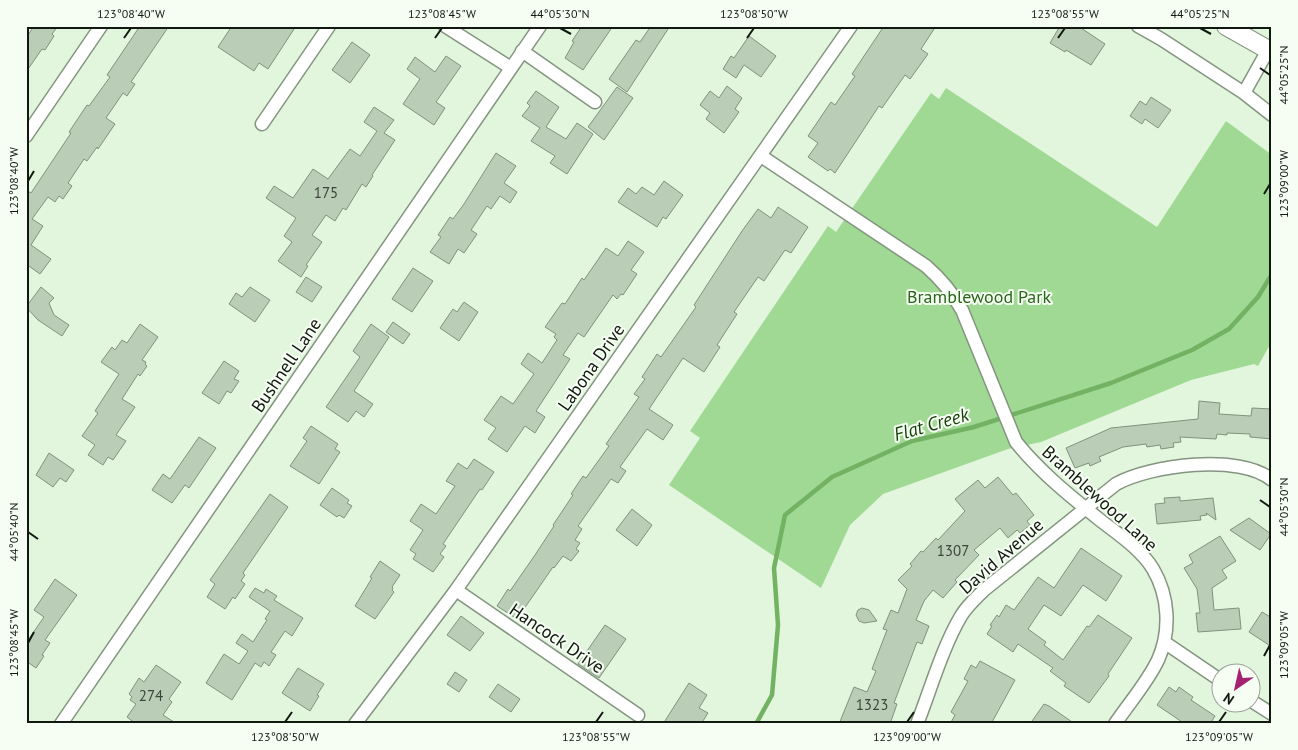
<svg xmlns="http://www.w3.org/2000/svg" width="1298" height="750" font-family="'PT Sans',sans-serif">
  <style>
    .green { fill: #a0d993 }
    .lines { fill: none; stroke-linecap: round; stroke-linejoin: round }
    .stream { stroke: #72b262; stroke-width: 4.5 }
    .building { fill: #bacdb6; stroke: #81927d }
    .minor-casing { stroke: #83957f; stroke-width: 15 }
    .secondary-casing { stroke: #83957f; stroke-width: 20 }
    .minor { stroke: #fff; stroke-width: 12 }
    .secondary { stroke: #fff; stroke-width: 18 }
    .ticks { fill: none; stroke: #111810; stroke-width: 2 }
    .labels { text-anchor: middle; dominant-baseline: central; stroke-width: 4; stroke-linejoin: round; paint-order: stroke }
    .number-label { font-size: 15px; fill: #3b453a }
    .park-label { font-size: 18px; fill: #296617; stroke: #f6fef4 }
    .street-label { font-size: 18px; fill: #111810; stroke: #f6fef4 }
    .water-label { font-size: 19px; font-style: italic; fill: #133e06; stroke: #f6fef4 }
    .neatline { fill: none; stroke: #111810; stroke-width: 2 }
    .ticks-label { font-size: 12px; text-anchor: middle; fill: #111810 }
  </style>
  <rect width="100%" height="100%" fill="#e2f5dd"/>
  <!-- green -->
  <path class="green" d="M946 88 1157 227 1226 121 1272 155V341L1258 366 1254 364 1191 380 1041 442 1008 449 883 494 850 525 821 588 669 485 700 438 690 431 828 226 836 232 931 93 939 99Z"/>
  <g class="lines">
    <!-- stream -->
    <path class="stream" d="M756 724 772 695 778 625 774 568 785 515 832 477 912 441 974 427 1111 383 1192 350 1229 329 1258 297 1272 274"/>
  </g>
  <!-- building -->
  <path class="building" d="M34 26H58L52 34 54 36 45 50 42 49 26 72V38Z
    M140 26H169L131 82 135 84 127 96 123 93 106 118 115 124 98 149 97 147 87 161 84 159 68 183 72 186 63 199 59 196 55 202 48 197 32 219 43 226 31 245 51 259 40 274 26 264V190L31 193 71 133 69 132 87 105 89 106 110 77 107 75Z
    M232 26H296L268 69 259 63 254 71 218 47Z
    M582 26H613L583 70 565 58 574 42 572 41Z
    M651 26H670L627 92 609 79 636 40 640 42Z
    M884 26H936L921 49 928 54 910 79 905 75 882 108 879 106 835 173 830 169 828 171 808 157 818 143 808 136 831 102 835 105 855 76 852 74Z
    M1060 26H1078L1105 44 1091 65 1066 50 1065 52 1050 43Z
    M749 36 776 56 761 77 744 65 736 78 723 69 731 56 734 58Z
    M352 42 370 55 350 83 332 70Z
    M446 56 461 66 436 102 445 108 434 125 403 104 420 79 407 69 415 57 435 72Z
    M727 86 742 98 735 109 739 112 724 133 706 119 710 113 700 105 710 91 719 98Z
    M617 87 633 98 604 140 588 127Z
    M536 91 559 107 546 127 566 139 577 123 593 134 567 174 550 163 555 156 531 141 540 128 522 116 530 106 527 103Z
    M1151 97 1171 110 1158 128 1145 119 1142 124 1130 116 1140 101 1146 105Z
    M374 107 394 120 384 133 395 140 372 175 373 176 366 187 362 184 346 210 343 208 335 221 326 215 312 235 322 242 306 265 308 266 301 277 278 261 292 242 284 236 296 218 266 198 274 186 293 198 313 169 328 179 350 149 360 156 377 131 364 122Z
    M496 153 516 166 504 183 517 192 510 203 500 196 491 209 487 206 471 230 477 234 464 253 458 249 449 264 430 252 441 237 438 235 450 217 453 219 464 204Z
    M664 181 683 195 666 219 663 217 657 227 618 202 628 188 636 194 642 187 654 195Z
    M778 207 808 227 791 253 785 250 764 281 758 277 734 312 737 314 717 345 720 347 704 372 683 358 649 409 673 425 663 440 647 429 620 467 626 471 618 483 611 479 578 526 582 529 575 540 580 543 576 549 579 551 571 561 563 556 554 568 553 567 517 619 497 606 508 589 510 591 535 555 554 526 553 525 573 495 571 494 583 476 586 478 609 446 606 444 639 397 634 394 645 379 642 377 657 354 661 357 696 307 694 305 742 231 758 209 771 218Z
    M628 241 644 252 631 270 637 274 623 295 621 294 617 299 613 295 584 337 578 333 563 355 570 359 536 411 545 417 535 433 525 426 507 452 488 439 496 428 484 420 501 396 513 404 534 374 521 364 528 353 542 363 557 340 554 337 556 334 545 327 562 303 565 304 582 278 584 280 606 248 618 256Z
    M413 268 433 281 412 312 392 299Z
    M306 277 322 287 312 302 296 292Z
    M41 287 54 298 49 303 54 315 69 325 62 336 38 320 26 307Z
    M250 287 270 300 255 322 229 304 236 293 242 297Z
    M464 302 478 312 459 341 440 328 453 309 457 312Z
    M393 322 410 334 403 344 386 332Z
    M140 324 158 337 142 360 146 362 145 364 147 366 140 376 138 374 122 399 135 407 116 435 126 441 113 460 108 457 103 465 88 455 95 445 82 436 98 413 95 411 119 374 101 362 112 347 115 350 122 340 127 343Z
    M371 324 389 337 354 391 373 404 364 417 356 411 348 422 326 407 360 357 353 351Z
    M224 361 239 371 234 379 239 381 231 393 227 391 219 404 202 393Z
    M1199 401 1220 403 1219 414 1251 416 1252 408 1272 409V439L1250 437V434L1227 433V435L1217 434 1216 439 1180 437 1181 442 1173 443 1174 447 1161 449 1160 445 1147 447 1146 444 1123 447 1099 457 1101 461 1090 466 1089 463 1075 468 1066 448 1111 428 1198 419Z
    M311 426 338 444 335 449 340 452 319 484 290 466 307 441 303 438Z
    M199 437 216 448 189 488 185 485 172 503 152 490 163 474 170 479Z
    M49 453 74 470 66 482 60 478 53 487 36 475Z
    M474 459 494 472 482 490 480 489 443 544 446 546 440 554 444 557 433 572 413 559 416 554 410 550 423 530 410 521 421 504 436 514 455 486 446 481 458 463 467 469Z
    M998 477 1013 495 1016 493 1034 515 1027 521 1030 525 1020 533 1017 530 1008 538 1000 528 974 550 979 555 955 580 957 582 943 598 933 590 924 601 916 620 929 626 922 644 917 642 894 703 897 704 890 724H839L854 687 867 692 876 671 872 669 887 630 883 629 891 610 898 613 907 589 898 580 912 566 910 564 921 551 923 552 936 538 938 540 965 511 955 499 978 480 985 488Z
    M332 488 349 500 347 503 352 506 344 518 339 515 337 517 320 505Z
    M270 494 288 507 243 573 245 575 241 581 245 584 235 599 233 597 225 609 207 597 215 584 210 580Z
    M1180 497V501L1213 498 1216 520 1206 513 1207 515 1200 516 1201 520 1157 524 1155 504 1165 503 1164 498Z
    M632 509 652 525 637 546 616 530Z
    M1249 518 1271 534 1260 550 1230 530Z
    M1220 536 1236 561 1222 570 1227 578 1212 588 1214 610 1239 608 1241 629 1198 632 1196 613H1200L1197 589 1184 568 1193 563 1189 555Z
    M1081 548 1122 576 1106 601 1083 585 1061 616 1044 605 1028 629 1046 642 1044 645 1063 660 1087 626 1089 627 1098 615 1132 638 1108 674 1109 676 1089 703 1064 686 1066 683 1050 671 1053 668 1018 644 1013 652 987 634 992 626 990 625 997 615 999 617 1006 605 1014 610 1038 577 1054 588Z
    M380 561 400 575 392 587 393 588 392 590 394 592 375 619 355 606 372 578 370 577Z
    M55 579 77 595 45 640 50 643 42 655 44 656 36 668 26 661V643L44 617 34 610Z
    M255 588 264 593 266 589 277 596 274 600 303 618 292 636 285 631 271 652 276 655 269 666 264 662 261 667 255 663 232 700 206 683 224 654 239 664 248 651 236 643 242 634 253 642 267 620 265 619 270 611 249 597Z
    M862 608 869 610 877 621 864 623 859 621 856 615 858 610Z
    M1262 612 1272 618V647L1249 632Z
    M461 616 484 633 470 651 447 635Z
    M605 625 626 639 599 678 578 664Z
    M980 661 1015 680 991 724H950L955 715 951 712 968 681 964 679 971 665 976 668Z
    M156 665 181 682 169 699 172 702 163 715 177 724H136L127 717 136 704 130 700 132 697 129 694 139 678 144 682Z
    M298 668 324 684 317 695 319 696 310 711 282 693Z
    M455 672 467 680 459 692 447 684Z
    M689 683 707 695 699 708 708 713 701 724H663Z
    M498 684 520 699 511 712 489 697Z
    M1169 687 1176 692 1179 687 1193 697 1191 700 1215 716 1210 724H1185L1157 705Z
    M1044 704 1049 706 1075 724H1030Z"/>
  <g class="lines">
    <defs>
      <path id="minor" d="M445 26 511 68
        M1138 26 1161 39 1244 93
        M1268 50 1244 93 1272 115
        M522 51 595 102
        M262 124 329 26
        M26 136 101 26
        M761 156 926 266C942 280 952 292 962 310L1016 442C1040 472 1070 496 1100 520 1118 534 1141 549 1153 569 1169 596 1171 631 1158 660 1147 683 1129 703 1115 724
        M456 590 638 715
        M1164 642 1220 680
        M1250 700 1272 714
        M61 724 540 26
        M355 724 456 590 851 26
        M917 724C930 691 943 646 961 616 967 606 976 598 984 590L1116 484C1150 465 1240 453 1272 480"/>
      <path id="secondary" d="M1226 26 1272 52"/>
    </defs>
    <!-- minor casing -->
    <use href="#minor" class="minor-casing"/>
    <!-- secondary casing -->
    <use href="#secondary" class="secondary-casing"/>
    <!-- minor -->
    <use href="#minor" class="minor"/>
    <!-- secondary -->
    <use href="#secondary" class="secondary"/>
  </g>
  <!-- ticks -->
  <path class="ticks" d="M560 28 571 34M1200 28 1211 34M124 38 131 28M435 38 442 28M747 38 754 28M1058 38 1065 28M1260 68 1270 75M28 181 34 171M1264 194 1270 184M1260 500 1270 507M28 532 38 539M28 643 34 632M1264 656 1270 645M285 722 292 712M596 722 603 712M907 722 914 712M1219 722 1226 712"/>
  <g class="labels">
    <!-- number labels -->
    <g class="number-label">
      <text x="326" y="192">175</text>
      <text x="953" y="550">1307</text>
      <text x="151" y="695">274</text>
      <text x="872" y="704">1323</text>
    </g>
    <!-- park labels -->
    <g class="park-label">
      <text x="979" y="296">Bramblewood Park</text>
    </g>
    <!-- street labels -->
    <g class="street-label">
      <text transform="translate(286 365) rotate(-56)">Bushnell Lane</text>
      <text transform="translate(591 367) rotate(-55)">Labona Drive</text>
      <text transform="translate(1100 498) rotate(42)">Bramblewood Lane</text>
      <text transform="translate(1001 556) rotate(-41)">David Avenue</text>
      <text transform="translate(557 638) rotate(34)">Hancock Drive</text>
    </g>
    <!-- water labels -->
    <g class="water-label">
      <text transform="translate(931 424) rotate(-16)">Flat Creek</text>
    </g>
  </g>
  <!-- border -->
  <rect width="1298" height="750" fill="none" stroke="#f6fef4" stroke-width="55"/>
  <!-- north arrow -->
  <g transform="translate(1236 688) rotate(214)"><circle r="24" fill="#f6fef4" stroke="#9aa299"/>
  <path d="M0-4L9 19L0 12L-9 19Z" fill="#a52270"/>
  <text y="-8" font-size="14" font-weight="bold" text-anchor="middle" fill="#111810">N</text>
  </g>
  <rect x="28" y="28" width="1242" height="694" class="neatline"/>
  <g class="ticks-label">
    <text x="131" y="18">123°08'40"W</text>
    <text x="442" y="18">123°08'45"W</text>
    <text x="560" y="18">44°05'30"N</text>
    <text x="754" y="18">123°08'50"W</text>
    <text x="1065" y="18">123°08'55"W</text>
    <text x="1200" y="18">44°05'25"N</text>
    <text transform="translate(1284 75) rotate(-90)" y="4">44°05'25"N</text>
    <text transform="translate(14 181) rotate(-90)" y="4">123°08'40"W</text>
    <text transform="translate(1284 184) rotate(-90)" y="4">123°09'00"W</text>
    <text transform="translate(1284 507) rotate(-90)" y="4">44°05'30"N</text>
    <text transform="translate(14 532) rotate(-90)" y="4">44°05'40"N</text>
    <text transform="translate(14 643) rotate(-90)" y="4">123°08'45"W</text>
    <text transform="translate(1284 645) rotate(-90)" y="4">123°09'05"W</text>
    <text x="285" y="741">123°08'50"W</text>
    <text x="596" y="741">123°08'55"W</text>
    <text x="907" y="741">123°09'00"W</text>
    <text x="1219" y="741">123°09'05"W</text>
  </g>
</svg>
